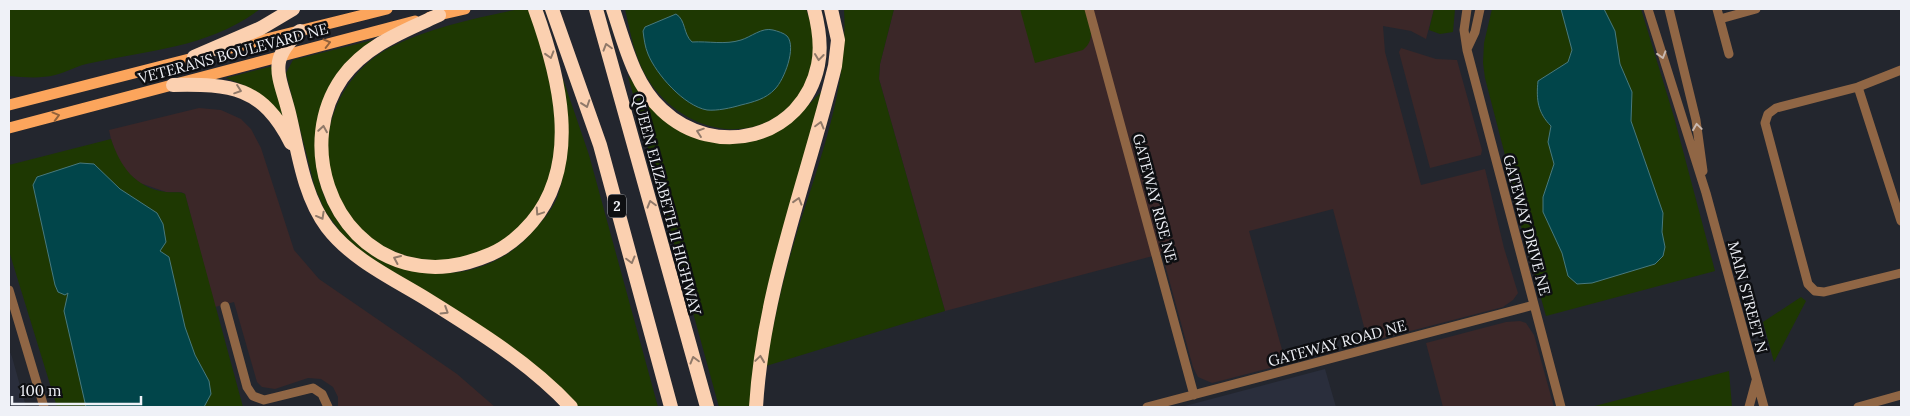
<svg xmlns="http://www.w3.org/2000/svg" width="1910" height="416" font-family="Lora,serif">
  <style>
    .commercial { fill: #3b2728 }
    .built { fill: #2a2e3c }
    .green { fill: #1e3802 }
    .water { fill: #01454a; stroke: #48797e }
    .lines { fill: none; stroke-linecap: round; stroke-linejoin: round }
    .minor { stroke: #906645; stroke-width: 9 }
    .major { stroke: #fca55c; stroke-width: 11 }
    .highway { stroke: #fbd0b0; stroke-width: 14 }
    .oneway { stroke: #91623b }
    .oneway2 { stroke: #907969 }
    .oneway3 { stroke: #c9b9b0 }
    .labels { text-anchor: middle; dominant-baseline: central; stroke-width: 5; stroke-linejoin: round; paint-order: stroke }
    .shield { fill: #0e0f12; stroke: #acadb2; stroke-width: 1 }
    .shield-label { font-size: 14px; font-weight: bold; fill: #eff1f7 }
    .street-label { font-size: 15px; fill: #eff1f7; stroke: #0e0f12 }
  </style>
  <rect width="100%" height="100%" fill="#23262e"/>
  <!-- commercial -->
  <path class="commercial" d="M894 9H1434L1426 39 1411 31 1383 26 1385 52 1421 185 1485 169 1504 248 1518 293 1513 300 1503 307 1368 342 1333 209 1249 231 1286 364 1212 383 1198 377 1193 367 1164 261 1168 252 945 311 879 79 880 64Z
    M1401 48 1436 59 1457 60 1482 150 1481 155 1430 168 1399 52Z
    M199 108 221 110 241 119 251 129 261 148 294 250 319 279 457 374 495 407H338V397L333 387 321 379 308 378 275 389 262 387 257 382 234 302 215 307 185 194 181 192H166L140 183 127 172 117 158 111 139 109 130Z
    M1520 321 1526 323 1534 335 1554 407H1443L1426 343 1506 322Z"/>
  <!-- built -->
  <path class="built" d="M9 350 12 357 26 407H9Z
    M1325 369 1336 407H1181Z"/>
  <!-- green -->
  <path class="green" d="M9 9H260C208 48 152 49 91 63 78 65 67 72 55 75 40 79 23 77 9 76Z
    M519 9H530C541 49 555 89 557 131 558 166 543 203 519 227 474 271 403 272 358 227 304 172 325 81 391 47 431 27 476 18 519 9Z
    M625 9H806C811 23 816 38 815 53 814 70 807 85 797 98 756 149 686 133 651 84 635 61 631 35 625 9Z
    M844 9H894L880 64 879 79 945 311 766 366C773 325 782 283 794 243 817 166 849 90 844 9Z
    M1020 9H1085C1089 24 1097 39 1083 50L1035 63Z
    M1434 9H1455L1453 32 1440 34 1429 30Z
    M1492 9H1641L1674 117 1715 271 1546 316 1507 176 1506 159 1485 78 1483 63 1484 43Z
    M373 40H379C369 51 328 88 324 98 316 118 316 140 318 161 319 169 318 179 321 187 350 279 473 304 534 230 544 219 555 207 559 192 571 150 567 119 562 76L589 155 658 407H579L538 370 358 250 342 234 325 211 315 188 286 73 293 60Z
    M273 66 286 121 248 87 226 78Z
    M628 76C638 88 646 101 657 112 689 145 740 154 780 130 795 120 809 104 822 91L752 407H719Z
    M111 139C120 166 135 188 166 192 173 193 179 191 185 194L243 407H57L9 251V165Z
    M1801 297 1806 301 1774 362 1763 322Z
    M1729 371 1732 407H1591Z"/>
  <!-- water -->
  <path class="water" d="M1561 9H1604L1615 31 1620 64 1632 92 1631 121 1663 213 1662 232 1665 247 1663 256 1655 264 1592 283 1577 284 1568 276 1562 253 1543 212V197L1554 164 1548 142 1551 126C1538 113 1536 100 1538 81L1568 62 1572 50Z
    M676 14C686 20 683 34 692 42 709 41 725 45 741 40 751 37 762 27 773 30 777 31 784 33 787 36 797 47 784 80 775 89 766 99 753 102 741 105 731 108 717 111 707 110 684 106 656 74 648 54 645 47 644 39 643 31L645 27Z
    M80 163 94 164 120 189 157 213 163 224 166 242 160 251 169 257 185 327 195 355 209 381 211 394 204 407H86L64 311 68 293 65 295 58 292 55 285 33 185 37 177Z"/>
  <g class="lines">
    <!-- minor -->
    <path class="minor" d="M1089 9 1194 395
      M1467 9 1464 30 1467 50 1561 407
      M1648 9 1706 193 1764 407
      M1669 9 1696 120 1703 171
      M1717 9 1729 54
      M1720 19 1756 9
      M1467 49 1475 32 1480 9
      M1901 70 1858 87 1776 108 1768 114 1765 123 1808 284 1815 291 1824 292 1901 273
      M1858 87 1901 221
      M9 290 44 407
      M225 306 247 387 253 396 264 400 313 388 322 394 328 407
      M1147 407 1534 305
      M1749 407 1756 381
      M1858 407 1901 395"/>
    <!-- major -->
    <path class="major" d="M430 17 465 9
      M219 51 387 9
      M9 105 201 56
      M9 128 415 21"/>
    <!-- highway -->
    <path class="highway" d="M552 9 600 145 671 407
      M596 9 707 407
      M613 9C625 45 634 84 662 110 715 160 803 139 818 65 822 46 819 28 814 9
      M439 15C404 31 366 45 342 78 297 142 329 242 406 263 436 271 463 266 491 254 507 247 521 235 532 222 582 162 559 75 535 9
      M300 31C267 61 279 74 289 113 298 150 303 195 327 227 352 260 394 279 428 300 478 331 531 364 571 407
      M194 57 261 28 293 9
      M173 85C231 84 262 86 291 143
      M756 407C763 290 807 180 835 66L838 40 831 9"/>
  </g>
  <!-- one-way arrows -->
  <defs><path id="oneway-chevron" d="M-2-3.5L2.5 0L-2 3.5" fill="none" stroke-width="1.6" stroke-linecap="round" stroke-linejoin="round" transform="scale(1.25)"/></defs>
  <g class="oneway">
    <use href="#oneway-chevron" transform="translate(327 43) rotate(-14)"/>
    <use href="#oneway-chevron" transform="translate(56 116) rotate(-15)"/>
  </g>
  <g class="oneway2">
    <use href="#oneway-chevron" transform="translate(607 47) rotate(-106)"/>
    <use href="#oneway-chevron" transform="translate(550 55) rotate(73)"/>
    <use href="#oneway-chevron" transform="translate(819 57) rotate(97)"/>
    <use href="#oneway-chevron" transform="translate(238 90) rotate(19)"/>
    <use href="#oneway-chevron" transform="translate(586 104) rotate(71)"/>
    <use href="#oneway-chevron" transform="translate(820 125) rotate(-75)"/>
    <use href="#oneway-chevron" transform="translate(323 129) rotate(-81)"/>
    <use href="#oneway-chevron" transform="translate(700 132) rotate(-161)"/>
    <use href="#oneway-chevron" transform="translate(798 201) rotate(-73)"/>
    <use href="#oneway-chevron" transform="translate(651 204) rotate(-106)"/>
    <use href="#oneway-chevron" transform="translate(539 212) rotate(124)"/>
    <use href="#oneway-chevron" transform="translate(321 216) rotate(61)"/>
    <use href="#oneway-chevron" transform="translate(397 259) rotate(-156)"/>
    <use href="#oneway-chevron" transform="translate(631 260) rotate(75)"/>
    <use href="#oneway-chevron" transform="translate(445 311) rotate(32)"/>
    <use href="#oneway-chevron" transform="translate(760 359) rotate(-82)"/>
    <use href="#oneway-chevron" transform="translate(694 360) rotate(-105)"/>
  </g>
  <g class="oneway3">
    <use href="#oneway-chevron" transform="translate(1662 55) rotate(73)"/>
    <use href="#oneway-chevron" transform="translate(1697 127) rotate(-98)"/>
  </g>
  <g class="labels">
    <!-- shield labels -->
    <rect class="shield" x="608" y="194.5" width="18" height="23" rx="4"/>
    <g class="shield-label">
      <text x="617" y="206">2</text>
    </g>
    <!-- street labels -->
    <g class="street-label">
      <text transform="translate(233 53) rotate(-15)">VETERANS BOULEVARD NE</text>
      <text transform="translate(1155 198) rotate(75)">GATEWAY RISE NE</text>
      <text transform="translate(667 204) rotate(75)">QUEEN ELIZABETH II HIGHWAY</text>
      <text transform="translate(1527 225) rotate(75)">GATEWAY DRIVE NE</text>
      <text transform="translate(1748 297) rotate(75)">MAIN STREET N</text>
      <text transform="translate(1337 343) rotate(-15)">GATEWAY ROAD NE</text>
    </g>
  </g>
  <!-- border -->
  <rect width="1910" height="416" fill="none" stroke="#eff1f7" stroke-width="20"/>
  <!-- scale -->
  <path d="M12 396v8h129v-8" fill="none" stroke="#eff1f7" stroke-width="2.5"/>
  <text x="20" y="396" font-size="15" fill="#eff1f7" stroke="#0e0f12" stroke-width="4" paint-order="stroke">100 m</text>
</svg>
